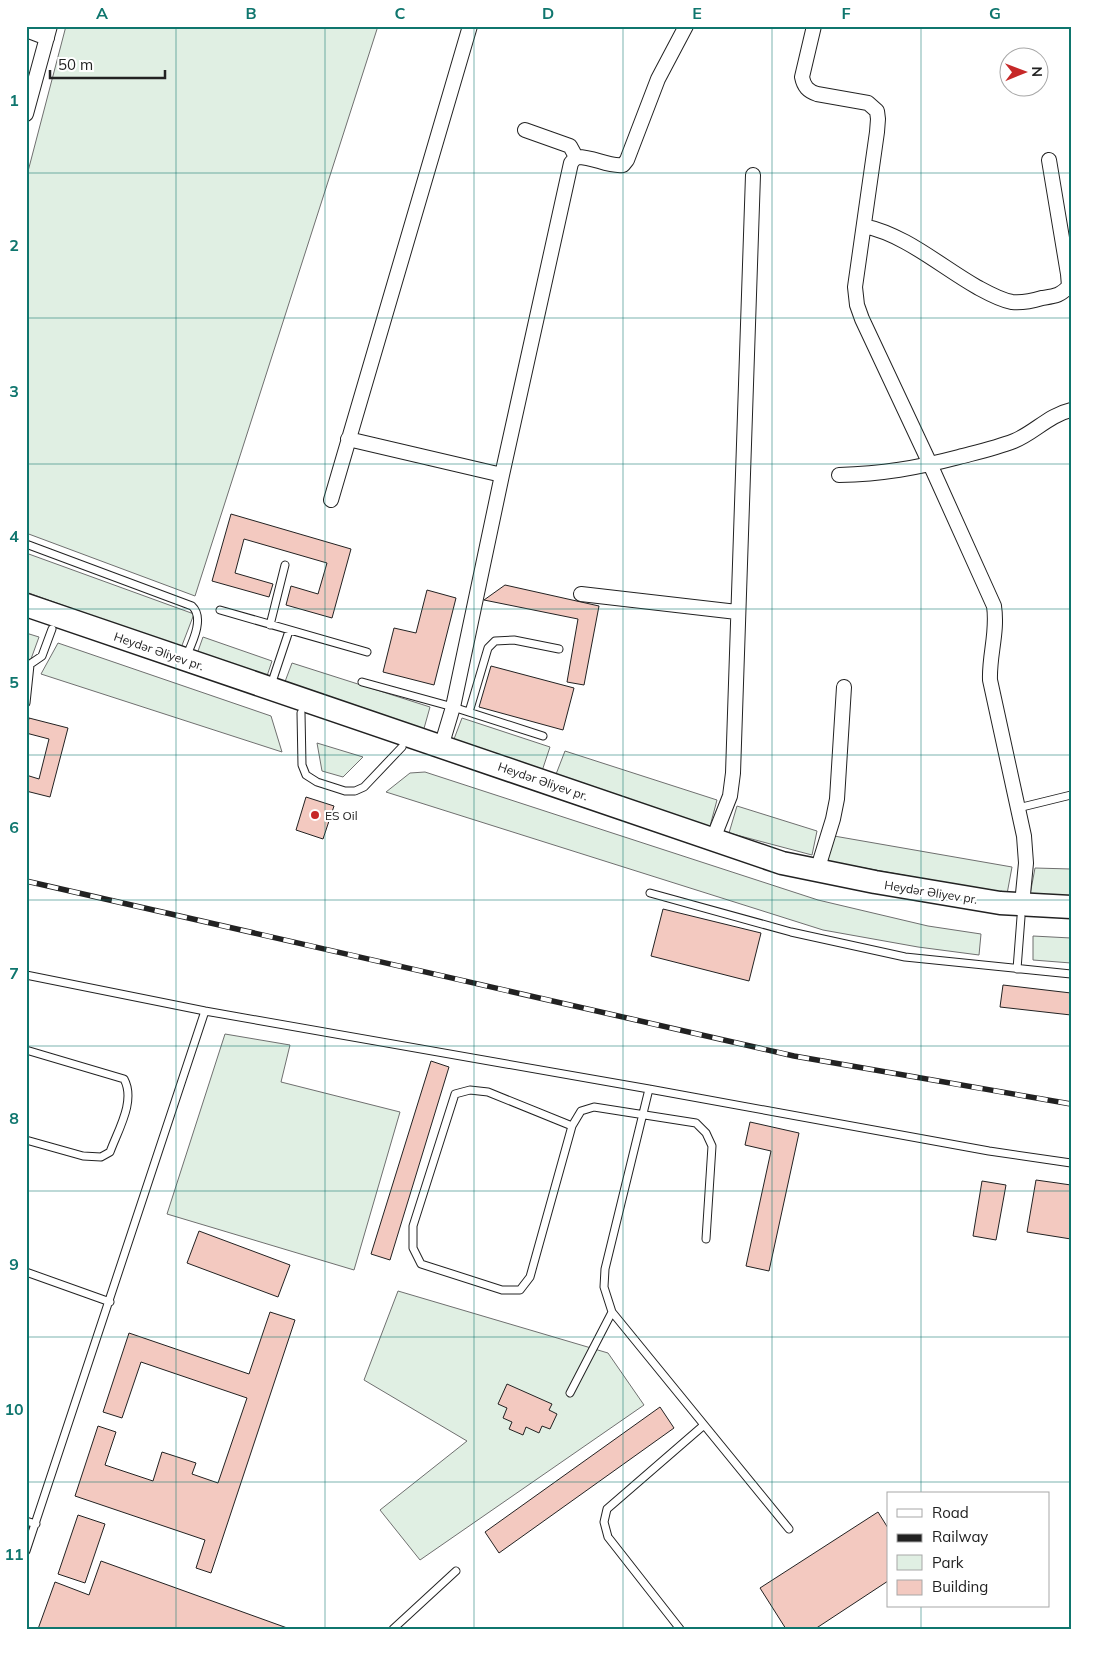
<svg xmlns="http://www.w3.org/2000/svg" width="1097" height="1655" font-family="Mulish,sans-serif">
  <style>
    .green { fill: #e0efe3; stroke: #6f6f6f }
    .building { fill: #f3c9c0; stroke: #222 }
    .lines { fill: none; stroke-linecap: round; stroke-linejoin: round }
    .lane-casing { stroke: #222; stroke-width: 9 }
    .street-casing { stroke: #222; stroke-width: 16 }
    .primary-casing { stroke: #222; stroke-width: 25 }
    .lane { stroke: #fff; stroke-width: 7 }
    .street { stroke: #fff; stroke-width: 14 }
    .primary { stroke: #fff; stroke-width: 22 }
    .rail-casing { stroke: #222; stroke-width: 5.5 }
    .rail { stroke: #fff; stroke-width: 4; stroke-dasharray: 11; stroke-linecap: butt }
    .grid { fill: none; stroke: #0f766e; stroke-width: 1; stroke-opacity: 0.55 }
    .poi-dot { fill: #c62828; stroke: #fff; stroke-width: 2 }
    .labels { text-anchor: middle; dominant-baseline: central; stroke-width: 4; stroke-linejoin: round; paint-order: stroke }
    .street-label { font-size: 12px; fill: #222; stroke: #fff }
    .poi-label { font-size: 12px; fill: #222; stroke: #fff; text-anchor: start }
    .neatline { fill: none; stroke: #0f766e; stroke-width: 2 }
    .grid-label { font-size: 16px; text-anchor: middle; font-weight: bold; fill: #0f766e }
  </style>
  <rect width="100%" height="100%" fill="#fff"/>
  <!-- green -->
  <path class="green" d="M66 26H378L195 596 26 533V179Z
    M26 553 194 614 181 648 26 592Z
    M26 633 39 637 31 659 26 660Z
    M203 637 272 661 266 679 197 654Z
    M58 643 271 716 282 752 41 674Z
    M292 663 430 707 423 732 283 687Z
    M462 718 550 747 540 777 451 747Z
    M317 743 363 757 343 777 322 771Z
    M565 751 717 800 709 830 553 782Z
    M425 772 818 900 928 926 981 934 979 955 918 947 823 930 386 792 410 773Z
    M737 806 817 831 812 855 729 833Z
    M834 836 1012 867 1007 894 826 861Z
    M1035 868 1071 869V896L1030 895Z
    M1033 936 1071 938V963L1033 960Z
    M225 1034 290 1045 281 1082 400 1112 354 1270 167 1214Z
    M398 1291 608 1353 644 1405 420 1560 380 1510 467 1441 364 1380Z"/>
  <!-- building -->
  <path class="building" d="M231 514 351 549 332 618 286 605 291 586 318 594 327 563 244 539 235 573 273 584 269 597 212 581Z
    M505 585 599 606 584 685 567 682 578 619 484 600Z
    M427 590 456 598 434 685 383 672 394 628 416 633Z
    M491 666 574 688 563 730 479 707Z
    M29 718 68 728 50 797 26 791V775L39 779 49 739 26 733Z
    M306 797 334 806 323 839 296 830Z
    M663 909 761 933 749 981 651 956Z
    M1003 985 1071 993V1015L1000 1007Z
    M431 1061 449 1067 390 1260 371 1254Z
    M750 1122 799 1133 769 1271 746 1266 771 1151 745 1145Z
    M1036 1180 1071 1185V1239L1027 1232Z
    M982 1181 1006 1185 996 1240 973 1236Z
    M199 1231 290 1265 278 1297 187 1263Z
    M270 1312 295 1320 211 1573 196 1568 205 1540 75 1496 98 1426 116 1432 105 1465 153 1481 162 1452 196 1463 192 1474 218 1483 247 1398 141 1362 122 1418 103 1412 129 1333 249 1374Z
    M507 1384 552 1404 549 1410 557 1414 550 1429 542 1426 539 1433 526 1427 523 1435 509 1429 512 1422 503 1418 507 1408 498 1404Z
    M660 1407 674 1428 499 1553 485 1532Z
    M878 1512 888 1528V1581L815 1629H786L760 1588Z
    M78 1515 105 1524 85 1583 58 1574Z
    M101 1561 290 1629H38L55 1582 89 1595Z"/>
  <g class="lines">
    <defs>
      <path id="lane" d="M26 544 192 606C205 618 192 643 186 657
        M220 610 367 652
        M270 625 285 565
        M26 667 42 656 52 629
        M362 682 453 707 543 736
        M271 685 289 631
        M26 703 30 665
        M469 712 488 648 495 641 514 640 559 649
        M301 713 302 765 306 775 317 782 345 791H355L364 787 402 747
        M1018 808 1071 795
        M650 893 791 932 905 957 1071 974
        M1017 969 1021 917
        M26 975 205 1011 649 1089 989 1151 1071 1163
        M26 1050 124 1079C136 1101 118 1130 110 1152L101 1157 83 1156 26 1140
        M649 1089 605 1269 604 1287 612 1312 789 1529
        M572 1126 488 1092 470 1090 455 1094 413 1226V1248L421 1264 502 1290H520L530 1277 572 1126 581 1111 594 1107 696 1123 706 1133 712 1146 706 1239
        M26 1272 110 1302
        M570 1393 612 1312
        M26 1521 36 1524
        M26 1551 205 1011
        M393 1629 456 1571
        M680 1629 608 1537 604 1522 607 1509 704 1425"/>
      <path id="street" d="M814 26 802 77C804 87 808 91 817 94L868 103 877 111 878 119 877 132 855 287 857 305 862 319 930 464 994 606C998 632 989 655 990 680L1024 836 1026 863 1022 904
        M26 30 47 38
        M26 114 50 26
        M525 130 570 146 576 157
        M864 226C906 235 940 266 977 287 988 293 1000 300 1012 302 1023 303 1032 301 1042 298 1055 296 1060 296 1069 286L1068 274 1049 160
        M348 439 502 475
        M839 475C882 474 917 468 959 457 978 452 996 448 1014 441 1034 433 1049 415 1071 410
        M331 500 470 26
        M581 594 737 612
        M441 747 453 707 502 475 571 163 576 157C593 156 607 167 623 165L627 160 658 79 686 26
        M713 839 730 796 733 773 753 175
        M817 871 833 819 837 799 844 687"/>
      <path id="primary" d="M26 605 782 863 875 882 1000 903 1071 907"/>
    </defs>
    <!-- lane casing -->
    <use href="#lane" class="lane-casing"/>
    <!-- street casing -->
    <use href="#street" class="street-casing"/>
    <!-- primary casing -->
    <use href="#primary" class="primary-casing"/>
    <!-- lane -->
    <use href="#lane" class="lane"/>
    <!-- street -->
    <use href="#street" class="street"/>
    <!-- primary -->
    <use href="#primary" class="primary"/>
    <defs>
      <path id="rail" d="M26 881 794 1056 1071 1104"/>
    </defs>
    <!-- rail casing -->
    <use href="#rail" class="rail-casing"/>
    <!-- rail -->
    <use href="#rail" class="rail"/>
  </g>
  <!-- grid -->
  <path class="grid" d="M176 26V1629M325 26V1629M474 26V1629M623 26V1629M772 26V1629M921 26V1494M26 173H1071M26 318H1071M26 464H1071M26 609H1071M26 755H1071M26 900H1071M26 1046H1071M26 1191H1071M26 1337H1071M26 1482H1071M921 1606V1629"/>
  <!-- markers -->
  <circle class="poi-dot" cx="315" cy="815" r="5"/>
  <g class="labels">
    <!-- street labels -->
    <g class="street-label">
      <text transform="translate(159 651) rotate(19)">Heydər Əliyev pr.</text>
      <text transform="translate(543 781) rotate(19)">Heydər Əliyev pr.</text>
      <text transform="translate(931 892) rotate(9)">Heydər Əliyev pr.</text>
    </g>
    <!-- poi labels -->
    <g class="poi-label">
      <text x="325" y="815">ES Oil</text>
    </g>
  </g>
  <!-- border -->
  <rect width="1097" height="1655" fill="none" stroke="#ffffff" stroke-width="55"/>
  <!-- legend -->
  <rect x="887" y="1492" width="162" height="115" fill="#ffffff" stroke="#a7a7a7"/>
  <rect x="897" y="1509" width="25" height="8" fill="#ffffff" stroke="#a7a7a7"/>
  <text x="932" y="1518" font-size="15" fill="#222222">Road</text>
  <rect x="897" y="1534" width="25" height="8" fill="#222222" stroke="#a7a7a7"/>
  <text x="932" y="1542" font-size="15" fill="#222222">Railway</text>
  <rect x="897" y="1555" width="25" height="15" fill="#e0efe3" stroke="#a7a7a7"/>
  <text x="932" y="1568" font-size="15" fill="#222222">Park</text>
  <rect x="897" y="1580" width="25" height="15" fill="#f3c9c0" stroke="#a7a7a7"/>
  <text x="932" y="1592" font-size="15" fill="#222222">Building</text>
  <!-- north arrow -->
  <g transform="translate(1024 72) rotate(89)"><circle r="24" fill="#ffffff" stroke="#a7a7a7"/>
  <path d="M0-4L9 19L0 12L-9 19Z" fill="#c62828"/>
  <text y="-8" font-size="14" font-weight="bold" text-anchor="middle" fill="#222222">N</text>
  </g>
  <!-- scale -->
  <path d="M50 70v8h115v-8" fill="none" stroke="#222222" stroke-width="2.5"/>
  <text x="58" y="70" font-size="15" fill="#222222" stroke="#ffffff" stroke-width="4" paint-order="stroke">50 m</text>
  <rect x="28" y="28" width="1042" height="1600" class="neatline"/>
  <g class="grid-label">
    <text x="102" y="19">A</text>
    <text x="251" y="19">B</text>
    <text x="400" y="19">C</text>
    <text x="548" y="19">D</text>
    <text x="697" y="19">E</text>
    <text x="846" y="19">F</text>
    <text x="995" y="19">G</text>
    <text x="14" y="106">1</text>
    <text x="14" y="251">2</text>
    <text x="14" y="397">3</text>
    <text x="14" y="542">4</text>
    <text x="14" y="688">5</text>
    <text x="14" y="833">6</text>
    <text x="14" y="979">7</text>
    <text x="14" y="1124">8</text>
    <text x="14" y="1270">9</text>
    <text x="14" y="1415">10</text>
    <text x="14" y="1560">11</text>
  </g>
</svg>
